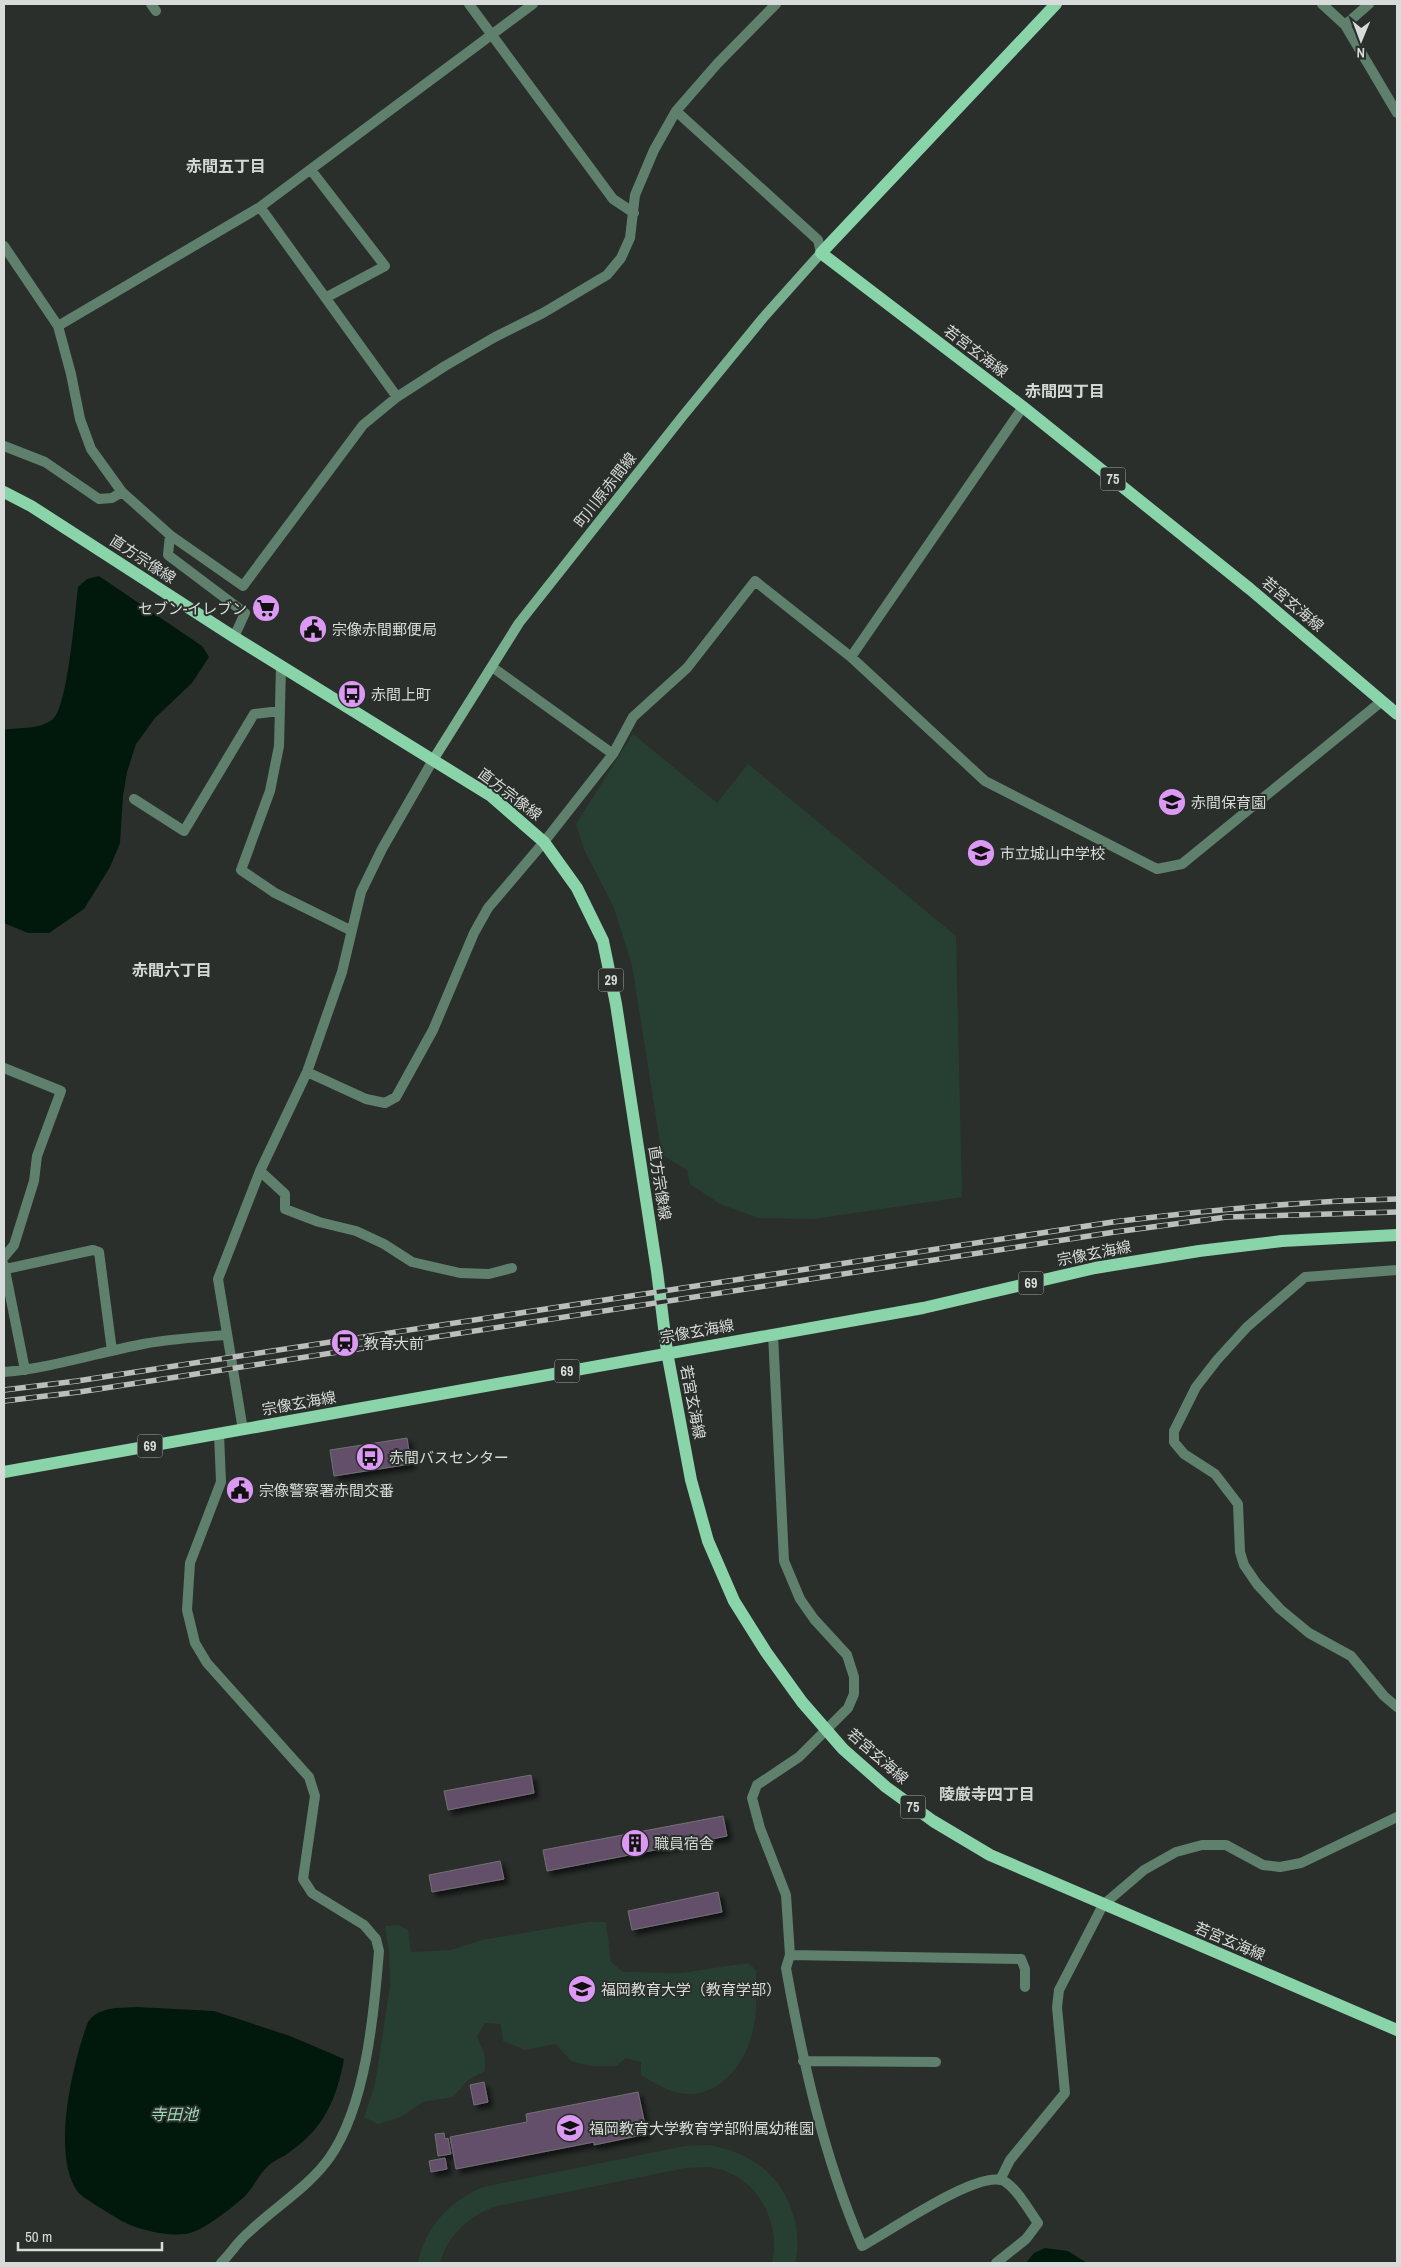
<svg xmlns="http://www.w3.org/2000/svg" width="1401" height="2267" font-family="'Archivo Narrow','Noto Sans JP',sans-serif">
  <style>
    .green { fill: #273f32 }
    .water { fill: #01190c }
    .building { fill: #634f6b; stroke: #736f74; filter: url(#shadow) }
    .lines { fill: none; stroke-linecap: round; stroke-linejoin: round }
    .street { stroke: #5e806c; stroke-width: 10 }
    .secondary { stroke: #77af8f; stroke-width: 10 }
    .primary { stroke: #8ad4a9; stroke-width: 12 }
    .rail-casing { stroke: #babebc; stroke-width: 5.5 }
    .rail { stroke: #2a2f2c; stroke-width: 4; stroke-dasharray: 11; stroke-linecap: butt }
    .labels { text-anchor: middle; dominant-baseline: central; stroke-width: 4; stroke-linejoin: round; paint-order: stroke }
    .shield { fill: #2a2f2c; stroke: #a3a7a5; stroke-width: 1 }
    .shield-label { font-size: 14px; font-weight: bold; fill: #d7dbd9 }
    .street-label { font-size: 15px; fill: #d7dbd9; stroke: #2a2f2c }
    .poi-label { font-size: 15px; fill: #d7dbd9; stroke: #2a2f2c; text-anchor: start }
    .neighbourhood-label { font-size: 16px; font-weight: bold; fill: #d2d9d5; stroke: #2a2f2c }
    .water-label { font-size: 16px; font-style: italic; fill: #9cdab6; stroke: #2a2f2c }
  </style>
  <defs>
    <filter id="shadow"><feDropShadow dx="4.5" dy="4.5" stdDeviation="2.5" flood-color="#0009"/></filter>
  </defs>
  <rect width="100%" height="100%" fill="#2a2f2c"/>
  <!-- green -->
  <path class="green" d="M633 734 717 803 748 764 956 936 962 1197 814 1219 758 1218 720 1204 690 1184 687 1170 662 1155 632 965 614 908 584 849 576 824Z
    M589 1922H606L611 1962 623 1972 682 1973 748 1963 756 1970C756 1990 758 2014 752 2034 745 2063 722 2093 691 2094 673 2095 656 2084 641 2075V2062L626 2058 616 2066H591L571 2061 556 2044 525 2050 503 2041 501 2024 485 2023 477 2036 485 2056V2071L468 2080 453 2097 423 2102 401 2117 378 2124 364 2117 375 2085 390 1986 389 1952 385 1926 398 1925 408 1930 411 1952 451 1950 482 1940Z
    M710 2145C729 2149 748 2156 763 2168 789 2189 804 2231 795 2263H772C782 2220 755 2172 708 2167 701 2167 693 2168 685 2168L493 2207C467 2218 448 2235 440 2263H418C425 2227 450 2201 483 2187L685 2146Z"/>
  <!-- water -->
  <path class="water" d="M99 576 202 646 209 657 192 683 155 718 136 744 127 772 123 796 120 843 110 867 84 909 49 933H28L4 923V730C19 727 40 730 53 719 68 706 75 611 78 587L87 579Z
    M137 2007 214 2011 290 2036 344 2059C337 2098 324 2128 291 2151 284 2157 276 2159 269 2165 259 2174 254 2186 246 2195 236 2205 206 2228 193 2232 175 2239 137 2230 120 2220 111 2214 82 2198 77 2191 51 2153 73 2062 88 2022 99 2006 120 2008 137 2007Z
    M1045 2248 1068 2251 1087 2263H1026L1034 2253Z"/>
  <!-- building -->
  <path class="building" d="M407 1438 411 1464 334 1476 330 1450Z
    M531 1775 534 1793 448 1810 444 1791Z
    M723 1816 727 1836 547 1871 543 1850Z
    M500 1861 504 1879 432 1892 429 1875Z
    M718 1892 722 1912 632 1930 628 1911Z
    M484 2082 488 2102 474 2105 470 2085Z
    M638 2092 647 2134 594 2145V2142L456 2169 450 2137 527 2122 526 2114Z
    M444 2133 445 2139 448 2138 451 2154 438 2156 435 2134Z
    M445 2158 447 2169 431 2172 429 2161Z"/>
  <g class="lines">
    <!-- street -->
    <path class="street" d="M151 4 156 11
      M469 4 613 199 634 213
      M1322 4 1345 25 1397 113
      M1345 25 1369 4
      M676 111 818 240 821 253
      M311 170 385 266 327 297
      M260 207 397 397
      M4 246 58 326 71 374 80 419 91 449 122 492 170 535 243 586 363 425 397 397 445 366 495 337 543 313 607 275 621 258 630 238 635 195 654 150 676 111 717 64 776 4
      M58 326 260 207 533 4
      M4 446 45 462 99 499 112 498 122 492
      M170 535 168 555 245 613 234 637
      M851 657 1023 407
      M281 666 279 746 270 791 241 870 275 893 350 930
      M492 667 613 754
      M134 799 184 831 254 714 280 711
      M4 1068 61 1091 37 1156 34 1181 14 1245 4 1257
      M307 1072 366 1099 385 1103 396 1097 433 1030 474 933 488 908 544 842 613 754 633 717 687 668 755 581 851 657 985 781 1157 869 1182 864 1382 701
      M260 1171 285 1194V1209L319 1222 356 1231 384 1244 412 1262 460 1273 489 1274 512 1268
      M4 1265 25 1370
      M6 1269 93 1250 99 1252 112 1351
      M1397 1270 1305 1277 1247 1327 1217 1360 1196 1387 1174 1431V1442L1184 1454 1215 1474 1238 1504 1240 1552 1244 1565 1257 1584 1280 1609 1309 1633 1351 1656 1384 1696 1397 1707
      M773 1334 784 1561 800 1599 814 1619 847 1655 854 1677V1694L848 1708 799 1757 757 1785 752 1798 760 1828 786 1895 790 1955 786 1968C803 2063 824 2158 862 2246 890 2231 973 2173 1001 2180 1014 2183 1030 2212 1038 2223L1026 2239 996 2263
      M4 1372C52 1368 96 1353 143 1344 170 1339 199 1337 227 1335
      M243 1430 218 1279 260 1171 307 1072 342 972 361 892 382 849 433 760
      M219 1434 221 1482 190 1563 187 1610 195 1643 207 1663 309 1777 315 1796 303 1879 312 1893 364 1925 376 1939 379 1951C374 2014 366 2105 330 2157 309 2187 275 2207 249 2232 238 2241 231 2253 221 2263
      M790 1955 1021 1959 1025 1969V1987
      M803 2061 936 2062
      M1000 2180 1010 2160 1065 2093 1057 2007 1059 1990 1103 1905 1144 1870 1176 1852 1202 1845H1226L1263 1865 1280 1867 1301 1863 1397 1817"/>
    <!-- secondary -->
    <path class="secondary" d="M433 760 519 623 682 417 763 318 821 253"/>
    <!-- primary -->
    <path class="primary" d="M1056 4 821 253 1023 407 1250 589 1397 714
      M4 492 31 506 234 637 491 796 544 842 577 888 603 941 616 1004 657 1271 667 1352 691 1480 708 1541 734 1601 766 1652 802 1702 843 1749 886 1787 933 1821 990 1855 1397 2030
      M4 1472 923 1308 1095 1268 1199 1251 1282 1241 1397 1235"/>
    <defs>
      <path id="rail" d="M4 1390 77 1381 1113 1222C1208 1210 1302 1201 1397 1199
        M4 1401 79 1392 1115 1232 1227 1217 1397 1212"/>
    </defs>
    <!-- rail casing -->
    <use href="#rail" class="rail-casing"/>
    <!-- rail -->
    <use href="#rail" class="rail"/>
  </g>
  <!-- icons -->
  <defs>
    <symbol id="supermarket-disc" viewBox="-11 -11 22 22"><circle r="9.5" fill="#dc99f4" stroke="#2a2f2c"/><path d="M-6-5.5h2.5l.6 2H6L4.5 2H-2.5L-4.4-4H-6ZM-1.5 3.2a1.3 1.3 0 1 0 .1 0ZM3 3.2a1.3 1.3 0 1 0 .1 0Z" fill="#111"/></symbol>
    <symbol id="civic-disc" viewBox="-11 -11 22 22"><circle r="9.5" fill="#dc99f4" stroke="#2a2f2c"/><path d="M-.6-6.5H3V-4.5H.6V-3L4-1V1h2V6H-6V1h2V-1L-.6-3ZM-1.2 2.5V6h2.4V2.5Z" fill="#111"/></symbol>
    <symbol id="bus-disc" viewBox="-11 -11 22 22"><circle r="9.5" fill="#dc99f4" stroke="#2a2f2c"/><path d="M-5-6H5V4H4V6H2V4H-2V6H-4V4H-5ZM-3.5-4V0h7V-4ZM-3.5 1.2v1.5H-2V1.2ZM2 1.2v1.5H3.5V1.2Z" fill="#111"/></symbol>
    <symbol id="school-disc" viewBox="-11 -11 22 22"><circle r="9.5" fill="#dc99f4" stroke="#2a2f2c"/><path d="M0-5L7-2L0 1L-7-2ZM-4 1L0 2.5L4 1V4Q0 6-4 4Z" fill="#111"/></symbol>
    <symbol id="station-disc" viewBox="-11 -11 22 22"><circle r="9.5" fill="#dc99f4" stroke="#2a2f2c"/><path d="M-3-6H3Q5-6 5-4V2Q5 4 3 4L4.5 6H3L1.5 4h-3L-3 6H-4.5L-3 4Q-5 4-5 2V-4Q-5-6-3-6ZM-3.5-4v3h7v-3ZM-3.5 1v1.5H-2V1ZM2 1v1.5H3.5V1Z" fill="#111"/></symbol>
    <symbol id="building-disc" viewBox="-11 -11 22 22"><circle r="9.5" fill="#dc99f4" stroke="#2a2f2c"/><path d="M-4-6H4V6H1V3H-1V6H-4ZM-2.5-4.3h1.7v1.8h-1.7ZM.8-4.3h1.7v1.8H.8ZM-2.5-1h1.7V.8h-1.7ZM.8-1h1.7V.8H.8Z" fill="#111"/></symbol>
    <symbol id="university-disc" viewBox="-11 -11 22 22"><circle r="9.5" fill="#dc99f4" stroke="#2a2f2c"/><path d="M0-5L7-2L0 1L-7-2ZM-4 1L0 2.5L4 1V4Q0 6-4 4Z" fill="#111"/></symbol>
  </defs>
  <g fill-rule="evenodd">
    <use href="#supermarket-disc" x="250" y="592" width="32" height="32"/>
    <use href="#civic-disc" x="297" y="613" width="32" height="32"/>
    <use href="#bus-disc" x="336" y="678" width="32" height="32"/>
    <use href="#school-disc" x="1156" y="786" width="32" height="32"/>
    <use href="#school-disc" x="965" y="837" width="32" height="32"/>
    <use href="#station-disc" x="329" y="1327" width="32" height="32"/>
    <use href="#bus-disc" x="354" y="1441" width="32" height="32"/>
    <use href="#civic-disc" x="224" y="1474" width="32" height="32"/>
    <use href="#building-disc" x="619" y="1827" width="32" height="32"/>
    <use href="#university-disc" x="566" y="1973" width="32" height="32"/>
    <use href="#school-disc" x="554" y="2112" width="32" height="32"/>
  </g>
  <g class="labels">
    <!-- shield labels -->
    <g class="shield">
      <rect x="1100.5" y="467.5" width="25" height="23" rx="4"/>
      <rect x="598.5" y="968.5" width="25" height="23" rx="4"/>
      <rect x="1018.5" y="1271.5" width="25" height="23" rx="4"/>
      <rect x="554.5" y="1359.5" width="25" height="23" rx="4"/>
      <rect x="137.5" y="1434.5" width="25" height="23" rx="4"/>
      <rect x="900.5" y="1795.5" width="25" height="23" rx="4"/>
    </g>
    <g class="shield-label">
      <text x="1113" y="479">75</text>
      <text x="611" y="980">29</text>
      <text x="1031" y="1283">69</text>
      <text x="567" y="1371">69</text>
      <text x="150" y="1446">69</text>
      <text x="913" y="1807">75</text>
    </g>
    <!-- street labels -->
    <g class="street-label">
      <text transform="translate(976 351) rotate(37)">若宮玄海線</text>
      <text transform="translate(605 490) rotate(-52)">町川原赤間線</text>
      <text transform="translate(143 559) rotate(33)">直方宗像線</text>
      <text transform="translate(1293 604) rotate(40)">若宮玄海線</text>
      <text transform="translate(510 794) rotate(37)">直方宗像線</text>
      <text transform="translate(660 1183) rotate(81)">直方宗像線</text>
      <text transform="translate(1094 1253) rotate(-11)">宗像玄海線</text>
      <text transform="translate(697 1331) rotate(-10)">宗像玄海線</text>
      <text transform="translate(693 1402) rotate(79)">若宮玄海線</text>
      <text transform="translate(299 1403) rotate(-10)">宗像玄海線</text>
      <text transform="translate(878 1756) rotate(41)">若宮玄海線</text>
      <text transform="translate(1230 1941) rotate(23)">若宮玄海線</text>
    </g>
    <!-- poi labels -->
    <g class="poi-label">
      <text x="247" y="608" text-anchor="end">セブン-イレブン</text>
      <text x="332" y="629">宗像赤間郵便局</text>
      <text x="371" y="694">赤間上町</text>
      <text x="1191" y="802">赤間保育園</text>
      <text x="1000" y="853">市立城山中学校</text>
      <text x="364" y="1343">教育大前</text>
      <text x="389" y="1457">赤間バスセンター</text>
      <text x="259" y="1490">宗像警察署赤間交番</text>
      <text x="654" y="1843">職員宿舎</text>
      <text x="601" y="1989">福岡教育大学（教育学部）</text>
      <text x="589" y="2128">福岡教育大学教育学部附属幼稚園</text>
    </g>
    <!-- neighbourhood labels -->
    <g class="neighbourhood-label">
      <text x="226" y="166">赤間五丁目</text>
      <text x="1065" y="391">赤間四丁目</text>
      <text x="172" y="970">赤間六丁目</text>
      <text x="987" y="1794">陵厳寺四丁目</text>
    </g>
    <!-- water labels -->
    <g class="water-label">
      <text x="174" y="2114">寺田池</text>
    </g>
  </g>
  <!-- border -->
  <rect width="1401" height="2267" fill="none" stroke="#d7dbd9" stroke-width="10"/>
  <!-- north arrow -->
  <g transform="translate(1361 40) rotate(181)" stroke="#2a2f2c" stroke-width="4" paint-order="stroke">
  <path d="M0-4L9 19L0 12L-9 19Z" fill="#d7dbd9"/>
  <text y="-8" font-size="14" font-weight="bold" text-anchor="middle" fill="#d7dbd9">N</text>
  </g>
  <!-- scale -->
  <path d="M18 2242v8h144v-8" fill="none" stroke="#d7dbd9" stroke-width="2.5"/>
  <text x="25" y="2242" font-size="15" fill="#d7dbd9" stroke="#2a2f2c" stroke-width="4" paint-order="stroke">50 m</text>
</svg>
